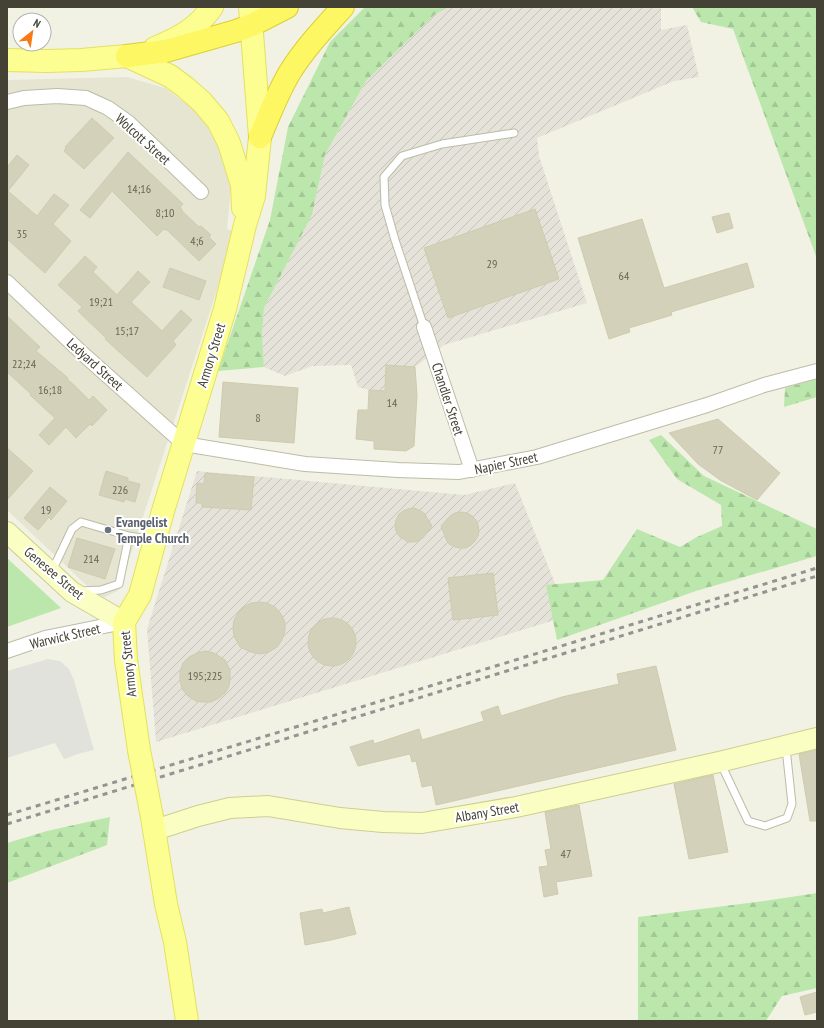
<svg xmlns="http://www.w3.org/2000/svg" width="824" height="1028" font-family="'PT Sans Narrow',sans-serif">
  <style>
    .residential { fill: #e6e5d2 }
    .industrial { fill: url(#industrial-furrows) }
    .forest { fill: url(#forest-firs) }
    .park { fill: #bbe7ac }
    .parking { fill: #e2e2dc }
    .building { fill: #d3d1b9; stroke: #cecbad }
    .lines { fill: none; stroke-linecap: round; stroke-linejoin: round }
    .service-casing { stroke: #bdbca7; stroke-width: 9 }
    .minor-casing { stroke: #bdbca7; stroke-width: 16 }
    .secondary-casing { stroke: #cdce92; stroke-width: 22 }
    .primary-casing { stroke: #e3e161; stroke-width: 24 }
    .motorway-casing { stroke: #dccf33; stroke-width: 24 }
    .service { stroke: #fff; stroke-width: 7 }
    .minor { stroke: #fff; stroke-width: 14 }
    .secondary { stroke: #fbfec2; stroke-width: 20 }
    .primary { stroke: #fdfe91; stroke-width: 22 }
    .motorway { stroke: #fdf764; stroke-width: 22 }
    .rail { stroke: #949494; stroke-width: 3; stroke-dasharray: 5 5; stroke-linecap: butt }
    .primary-bridge-casing { stroke: #e3e161; stroke-width: 24; stroke-linecap: butt }
    .primary-bridge { stroke: #fdfe91; stroke-width: 22 }
    .worship-dot { fill: #6b7280; stroke: #fff; stroke-width: 1.5 }
    .labels { text-anchor: middle; dominant-baseline: central; stroke-width: 4; stroke-linejoin: round; paint-order: stroke }
    .number-label { font-size: 12px; fill: #686655 }
    .street-label { font-size: 14px; fill: #444234; stroke: #fff }
    .worship-label { font-size: 14px; font-weight: bold; fill: #5b616d; stroke: #fff; text-anchor: start }
  </style>
  <defs>
    <pattern id="industrial-furrows" width="10" height="10" patternUnits="userSpaceOnUse"><rect width="10" height="10" fill="#e4e2d9"/><path d="M-1 1l2-2M0 10L10 0M9 11l2-2" fill="none" stroke="#c5c3bb"/></pattern>
    <pattern id="forest-firs" width="22" height="20" patternUnits="userSpaceOnUse"><rect width="22" height="20" fill="#bbe7ac"/><path d="M5 1l3.5 6h-7zM16 11l3.5 6h-7z" fill="#a2c795"/></pattern>
  </defs>
  <rect width="100%" height="100%" fill="#f2f2e4"/>
  <!-- residential -->
  <path class="residential" d="M127 77 165 88 193 109 218 139 231 187 227 229 236 232 119 590 101 599 7 510V80Z"/>
  <!-- industrial -->
  <path class="industrial" d="M449 7H661V30L687 25 699 77 674 81 537 138 539 156 587 303 444 345 415 367 386 365 385 391 369 390 358 387 351 365 312 366 285 376 264 367 262 335 264 308 312 215 325 155 366 81 434 15Z
    M197 471 464 495 515 483 568 616 156 742 147 629Z"/>
  <!-- forest -->
  <path class="forest" d="M365 7H449L434 15 366 81 325 155 312 215 264 308 262 335 264 367 218 371 270 220 288 127 330 42Z
    M692 7H817V259L733 29 701 22Z
    M817 379V397L784 407 785 388Z
    M661 435 704 476 817 529V556L696 591 557 640 546 585 603 580 637 529 680 547 697 537 722 526 721 505 677 479 649 440Z
    M110 817 107 845 7 883V843L47 831Z
    M817 893V988L782 996 766 1021H638V917L771 900Z"/>
  <!-- park -->
  <path class="park" d="M7 558 61 608 7 627Z"/>
  <!-- parking -->
  <path class="parking" d="M48 659 60 661 69 669 74 680 94 750 81 753 64 759 55 743 7 758V671Z"/>
  <!-- building -->
  <path class="building" d="M92 118 114 138 84 169 64 151 66 148 65 147Z
    M128 152 183 204 180 207 182 210V211L199 227 201 226 211 235 209 237 216 244 199 261 167 230H166L164 229 157 236 112 191 90 218 80 210Z
    M17 155 29 165 8 191 37 216 54 194 69 205 53 224 71 241 45 273 7 239V167Z
    M535 209 559 279 448 318 424 248Z
    M729 213 733 228 717 233 712 217Z
    M642 219 664 288 747 263 754 287 671 312 672 315 629 328 630 332 609 339 578 238Z
    M85 256 97 267 93 272 117 295 138 271 150 282 131 302 162 331 181 310 192 320 173 341 176 345 147 377 105 339 106 338 78 311 82 307 58 285Z
    M170 268 206 281 199 300 163 287Z
    M7 316 40 347 36 351 68 378 67 379 76 387 89 400 93 396 107 410 92 426 90 424 76 438 66 427 49 445 39 435 55 418 30 395 31 394 7 372Z
    M386 365 415 367 417 395 414 446 406 451 374 449V441L356 439 358 410H368L369 390 385 391Z
    M223 382 298 388 294 443 219 437Z
    M718 419 780 473 757 500 720 480 698 464 669 433Z
    M7 448 33 471 7 500Z
    M106 471 128 478V481L140 484 135 502 125 499 124 502 99 495Z
    M205 473 254 477 251 510 202 507V503H196L197 483 204 484Z
    M50 487 67 501 51 520 49 517 38 530 24 518Z
    M414 508 419 510 424 513 432 526 423 538 419 541 413 542H408L399 536 396 531 395 525 396 520 399 514 403 511 408 509Z
    M461 512 467 513 472 516 476 520 478 525 479 531 478 536 475 541 471 545 466 548H460L455 547 449 544 446 539 441 526 450 516 455 513Z
    M77 538 115 549 105 579 68 567Z
    M493 573 498 615 453 620 448 578Z
    M259 602 267 603 275 607 281 614 285 622V631L282 640 277 647 269 652 260 654 251 652 240 647 234 636 233 628 234 620 238 613 244 607 251 603Z
    M308 642a24 24 0 1 1 48 0a24 24 0 1 1-48 0Z
    M205 651 214 653 225 660 230 670V678L229 686 225 693 219 698 211 702H203L196 701 188 696 182 689 180 680V672L183 663 189 657 197 653Z
    M656 666 676 750 436 805 432 785 422 787 416 761 412 762 410 754 358 766 350 747 373 740 374 744 419 729 422 740 484 721 481 712 498 706 501 716 562 697 619 684 617 674Z
    M817 750V821H810L799 754Z
    M713 775 728 852 689 859 674 784Z
    M579 805 592 876 556 882 558 894 544 897 539 867 548 866 545 850 551 849 545 812Z
    M349 907 356 934 331 940 305 945 300 913 322 909 323 913Z
    M817 992V1012L805 1015 800 997Z"/>
  <g class="lines">
    <defs>
      <path id="service" d="M424 327 395 240 385 205 384 177 402 156 442 144 514 133
        M52 571 72 529 81 522 129 536 153 540
        M81 591 101 590 119 584 129 536
        M721 764 748 821 765 826 787 818 792 804 786 748"/>
      <path id="minor" d="M7 102 24 98 57 96 86 98 108 108 129 123 201 192
        M7 282 82 353 184 444 305 464 398 470 459 472 537 457 707 405 764 385 817 371
        M424 327 472 470
        M7 651 45 638 124 622"/>
      <path id="secondary" d="M7 532 72 592 124 622
        M155 830 198 816 230 808 268 806 340 818 383 822 422 823 516 807 719 762 817 738"/>
      <path id="primary" d="M155 48C179 38 197 29 212 7
        M7 60 46 61 81 60 127 56 170 76 185 87 202 102 218 121 229 143 242 185 243 208
        M139 750 126 660 124 622 140 595 163 511 225 309 245 225 254 196 260 137 250 7
        M152 817 166 904 175 942 187 1021"/>
      <path id="motorway" d="M127 56 166 51 236 31 252 25 287 7
        M260 137C269 115 278 92 290 72 305 48 324 28 343 7"/>
    </defs>
    <!-- service casing -->
    <use href="#service" class="service-casing"/>
    <!-- minor casing -->
    <use href="#minor" class="minor-casing"/>
    <!-- secondary casing -->
    <use href="#secondary" class="secondary-casing"/>
    <!-- primary casing -->
    <use href="#primary" class="primary-casing"/>
    <!-- motorway casing -->
    <use href="#motorway" class="motorway-casing"/>
    <!-- service -->
    <use href="#service" class="service"/>
    <!-- minor -->
    <use href="#minor" class="minor"/>
    <!-- secondary -->
    <use href="#secondary" class="secondary"/>
    <!-- primary -->
    <use href="#primary" class="primary"/>
    <!-- motorway -->
    <use href="#motorway" class="motorway"/>
    <!-- rail -->
    <path class="rail" d="M7 815 817 568
      M7 824 817 576"/>
    <defs>
      <path id="primary-bridge" d="M139 750 152 817"/>
    </defs>
    <!-- primary-bridge casing -->
    <use href="#primary-bridge" class="primary-bridge-casing"/>
    <!-- primary-bridge -->
    <use href="#primary-bridge" class="primary-bridge"/>
  </g>
  <!-- markers -->
  <circle class="worship-dot" cx="108" cy="530" r="4"/>
  <g class="labels">
    <!-- number labels -->
    <g class="number-label">
      <text x="139" y="188">14;16</text>
      <text x="165" y="212">8;10</text>
      <text x="22" y="233">35</text>
      <text x="197" y="240">4;6</text>
      <text x="492" y="263">29</text>
      <text x="624" y="275">64</text>
      <text x="101" y="301">19;21</text>
      <text x="127" y="330">15;17</text>
      <text x="24" y="363">22;24</text>
      <text x="50" y="389">16;18</text>
      <text x="392" y="402">14</text>
      <text x="258" y="417">8</text>
      <text x="718" y="449">77</text>
      <text x="120" y="489">226</text>
      <text x="46" y="509">19</text>
      <text x="91" y="558">214</text>
      <text x="205" y="675">195;225</text>
      <text x="566" y="853">47</text>
    </g>
    <!-- street labels -->
    <g class="street-label">
      <text transform="translate(143 139) rotate(42)">Wolcott Street</text>
      <text transform="translate(211 355) rotate(-73)">Armory Street</text>
      <text transform="translate(95 364) rotate(42)">Ledyard Street</text>
      <text transform="translate(448 399) rotate(72)">Chandler Street</text>
      <text transform="translate(506 463) rotate(-12)">Napier Street</text>
      <text transform="translate(54 573) rotate(40)">Genesee Street</text>
      <text transform="translate(65 636) rotate(-13)">Warwick Street</text>
      <text transform="translate(128 664) rotate(-96)">Armory Street</text>
      <text transform="translate(487 812) rotate(-10)">Albany Street</text>
    </g>
    <!-- worship labels -->
    <g class="worship-label">
      <text x="116" y="522">Evangelist<tspan x="116" dy="16">Temple Church</tspan></text>
    </g>
  </g>
  <!-- border -->
  <rect width="824" height="1028" fill="none" stroke="#444234" stroke-width="16"/>
  <!-- north arrow -->
  <g transform="translate(32 32) rotate(30)"><circle r="19" fill="#ffffff" stroke="#b4b3ae"/>
  <path d="M0-3L7 15L0 10L-7 15Z" fill="#f97914"/>
  <text y="-6" font-size="11" font-weight="bold" text-anchor="middle" fill="#444234">N</text>
  </g>
</svg>
